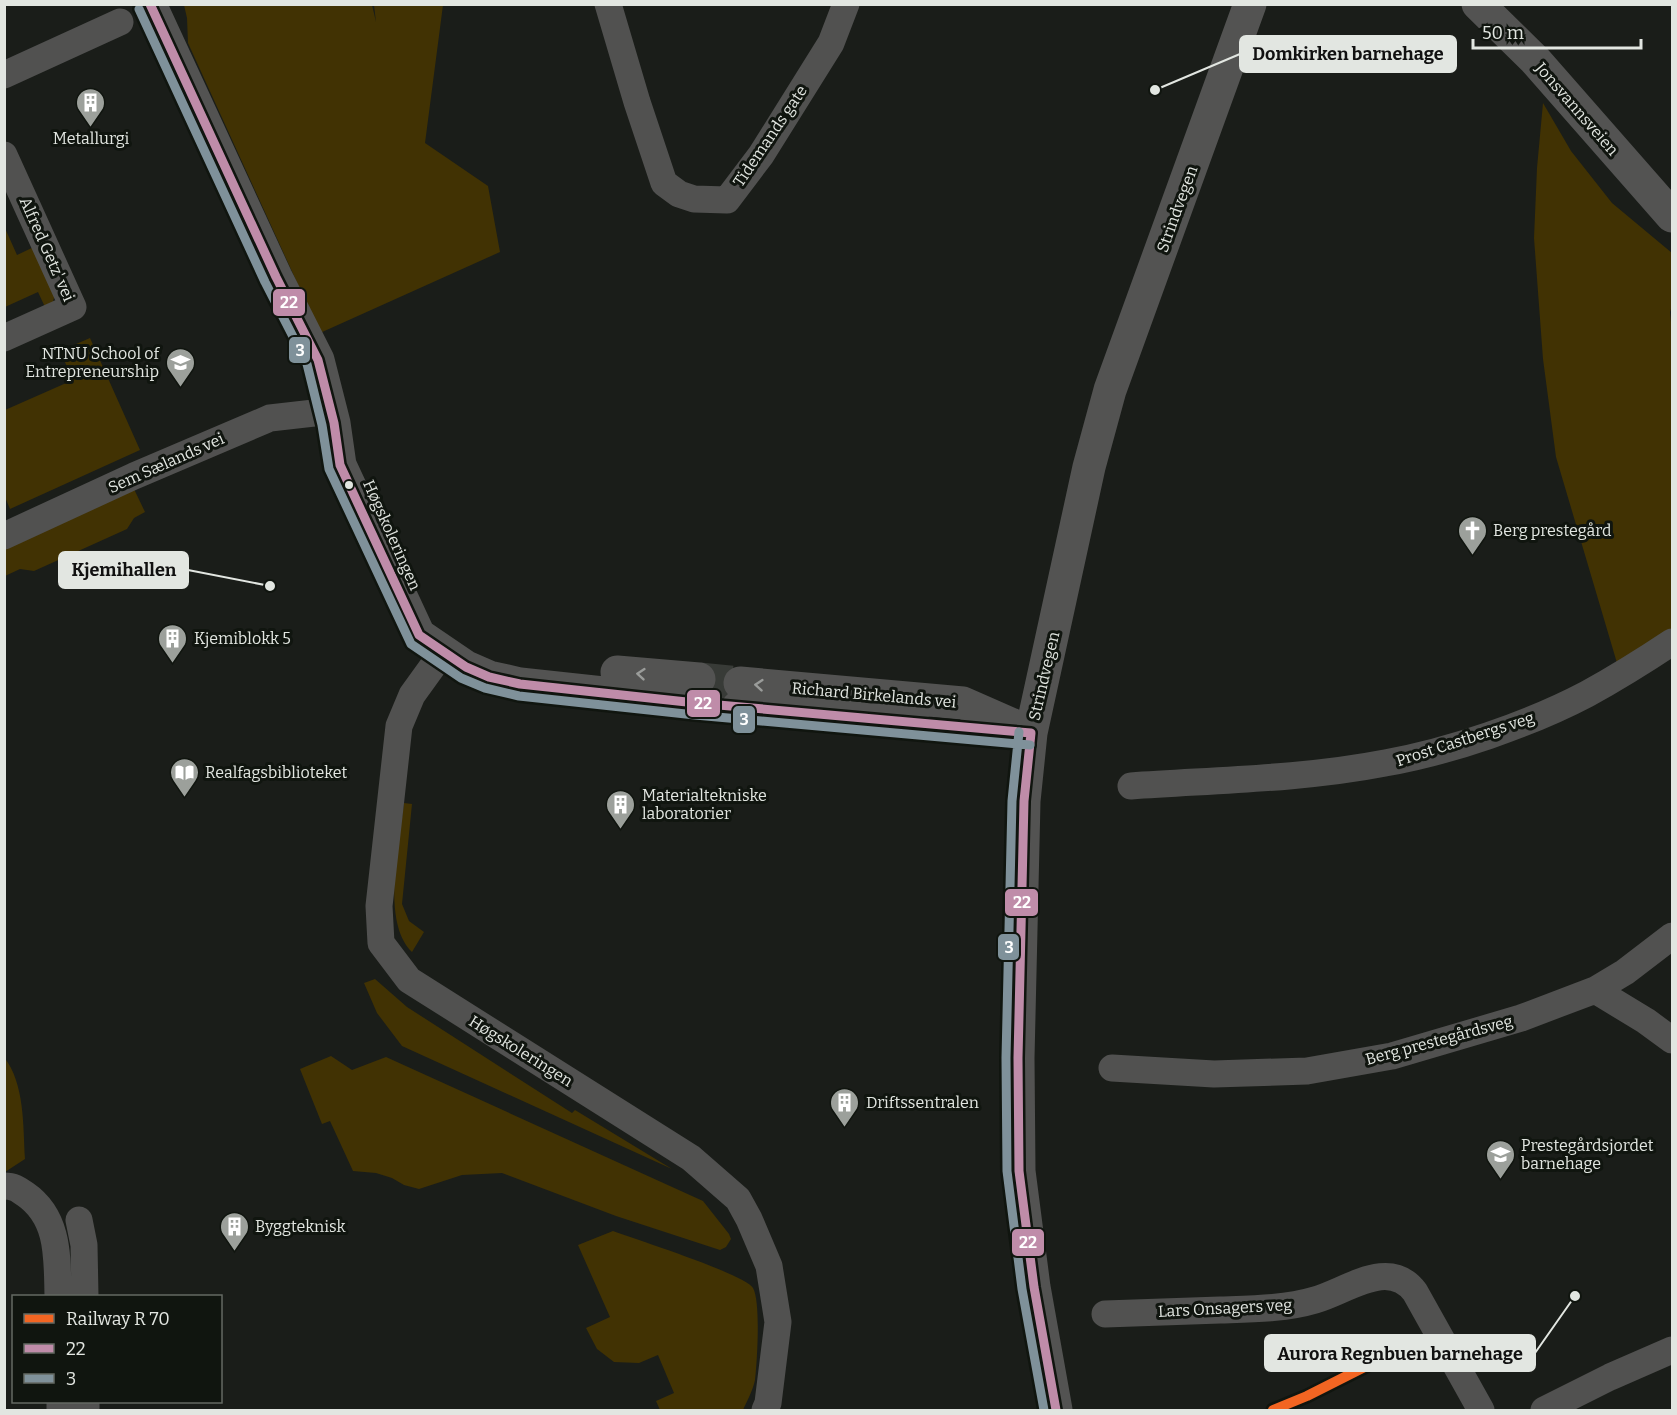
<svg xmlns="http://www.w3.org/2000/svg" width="1677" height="1415" font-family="Bitter,serif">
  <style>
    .green { fill: #413203 }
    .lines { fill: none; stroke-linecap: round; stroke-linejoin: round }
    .secondary-tunnel { stroke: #383b37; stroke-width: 33; stroke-dasharray: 33 16; stroke-linecap: butt }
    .street { stroke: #515150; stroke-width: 27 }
    .secondary { stroke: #535352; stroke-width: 33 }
    .bus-1-casing { stroke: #10150f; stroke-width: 14 }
    .bus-2-casing { stroke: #10150f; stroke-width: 14 }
    .bus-1 { stroke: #bf8ca9; stroke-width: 9 }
    .bus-2 { stroke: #7f919a; stroke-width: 9 }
    .rail-1-casing { stroke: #10150f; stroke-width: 15 }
    .rail-1 { stroke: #f26522; stroke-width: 10 }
    .oneway { stroke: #9a9c9a }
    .bus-dot { fill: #e2e6e1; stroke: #10150f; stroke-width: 2 }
    .labels { text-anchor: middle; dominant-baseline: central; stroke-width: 6; stroke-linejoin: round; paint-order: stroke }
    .street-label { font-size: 16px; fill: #e2e6e1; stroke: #10150f }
    .poi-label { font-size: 16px; fill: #e2e6e1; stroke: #10150f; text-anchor: start }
    .leader { fill: none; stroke: #e2e6e1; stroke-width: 2 }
    .callout-dot { fill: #e2e6e1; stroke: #10150f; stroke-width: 2 }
    .callout { fill: #e2e6e1; stroke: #e2e6e1; stroke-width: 2 }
    .callout-label { font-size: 18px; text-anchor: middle; font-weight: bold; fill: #111 }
    .line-badge { stroke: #10150f; stroke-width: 2 }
    .badge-label { font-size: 16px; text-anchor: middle; font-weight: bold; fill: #fff }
  </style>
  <rect width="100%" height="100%" fill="#1a1d19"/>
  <!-- green -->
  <path class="green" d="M184 5H372L376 22 374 5H443L425 143 488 186 500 252 320 333 188 43 187 18Z
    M1543 103 1571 151 1612 203 1672 253V306L1670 312 1672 332V632L1617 663 1556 457 1543 359 1534 238 1537 168Z
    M4 226 17 255 36 246 55 293 53 302 45 307 38 292 5 307Z
    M90 338 140 450 10 509 5 497V410L73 380 60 351Z
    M134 489 145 512 134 518 127 529 34 571 20 569 5 576 4 548Z
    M404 803 412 804 402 904 409 921 424 932 412 952C381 922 399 844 404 803Z
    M375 979 407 1007 572 1113 575 1110 672 1169 402 1046 377 1013 364 983Z
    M331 1056 352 1070 386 1057 703 1201 729 1234 731 1239 726 1247 720 1250 616 1216 502 1173 462 1175 419 1189 404 1185 392 1178 376 1173 353 1171 330 1121 322 1124 300 1069Z
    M4 1057C25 1084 23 1126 25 1159L5 1172Z
    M613 1231C634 1239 745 1274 753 1288 761 1302 757 1364 755 1380 753 1390 747 1401 743 1410H660L656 1401 674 1393 658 1355 639 1363 614 1362 597 1349 586 1328 610 1317 578 1245Z"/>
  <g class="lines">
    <!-- secondary-tunnel -->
    <path class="secondary-tunnel" d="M699 679 740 683
      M696 703 738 707"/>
    <!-- street -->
    <path class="street" d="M608 4 637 102 664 183 679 194 694 199 727 200 761 155 831 43 846 4
      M4 75 120 22
      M4 155 73 307 4 338
      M4 536 134 476 270 418 314 413 329 401
      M443 652 412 695 399 726 379 906 381 943 409 980 691 1158 738 1199 749 1219 769 1266 778 1322 768 1403 765 1410
      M1131 786C1215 780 1303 779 1385 763 1449 752 1530 724 1587 694 1616 678 1645 660 1672 642
      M1595 990 1646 1021 1672 1040
      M1112 1068 1214 1074 1307 1071 1392 1056 1521 1018 1595 990 1625 972 1672 936
      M4 1186C14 1186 18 1189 25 1194 60 1218 57 1259 58 1296
      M79 1220 84 1245 85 1296
      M1105 1314C1143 1313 1181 1311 1220 1310 1251 1309 1285 1309 1315 1300 1347 1291 1389 1257 1415 1292L1481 1410
      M60 1402V1410
      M86 1402V1410
      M1544 1410 1610 1377 1672 1350"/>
    <!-- secondary -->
    <path class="secondary" d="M150 4 276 277 318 360 334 423 340 465 419 635 466 667 489 677 520 684 696 703
      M1478 4 1535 60 1672 216
      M617 672 699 679
      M740 683 963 703 1031 733
      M738 707 913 722
      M1056 1410 1034 1287 1019 1171 1018 1058 1024 801 1031 733 1089 467 1110 390 1250 4"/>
    <defs>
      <path id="bus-1" d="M150 4 276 277 318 360 334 423 340 465 419 635 466 667 489 677 520 684 696 703 1031 733
        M1031 733 1024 801 1018 1058 1019 1171 1034 1287 1056 1410"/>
      <path id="bus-2" d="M139 9 265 282 307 364 322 425 329 469 411 644 461 678 485 688 519 696 695 715 1030 745
        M1019 732 1012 801 1006 1058 1007 1171 1022 1289 1044 1410"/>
    </defs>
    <!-- bus-1 casing -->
    <use href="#bus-1" class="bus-1-casing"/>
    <!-- bus-2 casing -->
    <use href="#bus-2" class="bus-2-casing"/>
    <!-- bus-1 -->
    <use href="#bus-1" class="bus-1"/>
    <!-- bus-2 -->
    <use href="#bus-2" class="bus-2"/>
    <defs>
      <path id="rail-1" d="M1273 1410 1307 1396 1414 1342"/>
    </defs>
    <!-- rail-1 casing -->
    <use href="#rail-1" class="rail-1-casing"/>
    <!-- rail-1 -->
    <use href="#rail-1" class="rail-1"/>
  </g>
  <!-- one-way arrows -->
  <defs><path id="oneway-chevron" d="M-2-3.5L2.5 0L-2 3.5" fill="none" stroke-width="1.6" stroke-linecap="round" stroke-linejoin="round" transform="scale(1.5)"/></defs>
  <g class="oneway">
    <use href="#oneway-chevron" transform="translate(641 674) rotate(-175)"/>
    <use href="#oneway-chevron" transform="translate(759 685) rotate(-175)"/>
  </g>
  <!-- icons -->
  <defs>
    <symbol id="building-pin" viewBox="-11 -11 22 30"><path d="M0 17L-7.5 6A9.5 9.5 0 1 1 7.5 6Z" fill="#9ca09b" stroke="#10150f"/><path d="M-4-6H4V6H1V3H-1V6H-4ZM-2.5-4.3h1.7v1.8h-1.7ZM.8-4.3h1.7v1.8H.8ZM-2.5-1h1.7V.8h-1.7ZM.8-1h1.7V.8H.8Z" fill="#fff"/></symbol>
    <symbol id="university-pin" viewBox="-11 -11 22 30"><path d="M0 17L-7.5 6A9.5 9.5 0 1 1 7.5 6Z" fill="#9ca09b" stroke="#10150f"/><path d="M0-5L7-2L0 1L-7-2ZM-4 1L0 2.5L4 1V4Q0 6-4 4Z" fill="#fff"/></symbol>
    <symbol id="church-pin" viewBox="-11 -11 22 30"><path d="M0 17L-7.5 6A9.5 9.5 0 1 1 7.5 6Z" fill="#9ca09b" stroke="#10150f"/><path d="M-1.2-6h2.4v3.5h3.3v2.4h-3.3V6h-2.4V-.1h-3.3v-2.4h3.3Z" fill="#fff"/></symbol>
    <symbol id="library-pin" viewBox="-11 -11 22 30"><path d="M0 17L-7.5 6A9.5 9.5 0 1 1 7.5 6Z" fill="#9ca09b" stroke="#10150f"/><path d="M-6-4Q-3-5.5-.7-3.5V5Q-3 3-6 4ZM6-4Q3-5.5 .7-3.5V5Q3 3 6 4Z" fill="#fff"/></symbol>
    <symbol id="school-pin" viewBox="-11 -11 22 30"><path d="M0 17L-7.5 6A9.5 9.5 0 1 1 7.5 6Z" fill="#9ca09b" stroke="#10150f"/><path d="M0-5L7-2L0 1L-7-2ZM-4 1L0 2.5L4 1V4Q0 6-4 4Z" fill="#fff"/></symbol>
  </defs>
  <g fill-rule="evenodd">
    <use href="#building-pin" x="74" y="86" width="33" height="45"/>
    <use href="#university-pin" x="164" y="346" width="33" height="45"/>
    <use href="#church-pin" x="1456" y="514" width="33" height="45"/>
    <use href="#building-pin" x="156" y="622" width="33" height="45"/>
    <use href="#library-pin" x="168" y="756" width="33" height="45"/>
    <use href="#building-pin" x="604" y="788" width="33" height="45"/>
    <use href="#building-pin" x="828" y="1086" width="33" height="45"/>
    <use href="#school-pin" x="1484" y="1138" width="33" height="45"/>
    <use href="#building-pin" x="218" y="1210" width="33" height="45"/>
  </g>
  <!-- markers -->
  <circle class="bus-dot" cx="349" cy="485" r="5"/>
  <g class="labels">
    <!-- street labels -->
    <g class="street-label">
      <text transform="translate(1577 109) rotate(49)">Jonsvannsveien</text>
      <text transform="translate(770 136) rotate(-56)">Tidemands gate</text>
      <text transform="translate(1177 209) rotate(-70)">Strindvegen</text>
      <text transform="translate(47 249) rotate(66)">Alfred Getz' vei</text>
      <text transform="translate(166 463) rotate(-24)">Sem Sælands vei</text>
      <text transform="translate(392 535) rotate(66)">Høgskoleringen</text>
      <text transform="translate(1044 676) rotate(-77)">Strindvegen</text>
      <text transform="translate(874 695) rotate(5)">Richard Birkelands vei</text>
      <text transform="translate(1465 739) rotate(-18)">Prost Castbergs veg</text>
      <text transform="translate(1439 1040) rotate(-15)">Berg prestegårdsveg</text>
      <text transform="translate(521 1051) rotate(32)">Høgskoleringen</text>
      <text transform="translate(1225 1308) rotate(-3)">Lars Onsagers veg</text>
    </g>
    <!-- poi labels -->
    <g class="poi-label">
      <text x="91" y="138" text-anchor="middle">Metallurgi</text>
      <text x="159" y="353" text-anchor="end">NTNU School of<tspan x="159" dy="18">Entrepreneurship</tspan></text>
      <text x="1493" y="530">Berg prestegård</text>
      <text x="194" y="638">Kjemiblokk 5</text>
      <text x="205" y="772">Realfagsbiblioteket</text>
      <text x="642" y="795">Materialtekniske<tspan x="642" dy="18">laboratorier</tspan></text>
      <text x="866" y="1102">Driftssentralen</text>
      <text x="1521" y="1145">Prestegårdsjordet<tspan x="1521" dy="18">barnehage</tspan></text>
      <text x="255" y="1226">Byggteknisk</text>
    </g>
  </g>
  <!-- callouts -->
  <path class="leader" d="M1155 90L1240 54M270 586L188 570M1575 1296L1535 1353"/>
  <g class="callout-dot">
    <circle cx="1155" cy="90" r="6"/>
    <circle cx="270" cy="586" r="6"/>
    <circle cx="1575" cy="1296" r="6"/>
  </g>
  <g class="callout">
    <rect x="1240" y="36" width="216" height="36" rx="6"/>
    <rect x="59" y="552" width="129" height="36" rx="6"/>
    <rect x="1265" y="1335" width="270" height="36" rx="6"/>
  </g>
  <g class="callout-label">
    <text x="1348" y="60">Domkirken barnehage</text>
    <text x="124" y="576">Kjemihallen</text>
    <text x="1400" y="1360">Aurora Regnbuen barnehage</text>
  </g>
  <g class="line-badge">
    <rect x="272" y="288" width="34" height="29" rx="6" fill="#bf8ca9"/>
    <rect x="288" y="336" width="23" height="28" rx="6" fill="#7f919a"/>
    <rect x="686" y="689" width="35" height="29" rx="6" fill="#bf8ca9"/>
    <rect x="732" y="705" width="24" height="29" rx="6" fill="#7f919a"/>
    <rect x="1004" y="888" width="35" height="29" rx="6" fill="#bf8ca9"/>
    <rect x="997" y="933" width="23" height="28" rx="6" fill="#7f919a"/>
    <rect x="1011" y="1228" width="34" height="29" rx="6" fill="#bf8ca9"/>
  </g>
  <g class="badge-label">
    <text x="289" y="308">22</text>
    <text x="300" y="356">3</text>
    <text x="703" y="709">22</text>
    <text x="744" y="725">3</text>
    <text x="1022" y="908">22</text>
    <text x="1009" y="953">3</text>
    <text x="1028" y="1248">22</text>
  </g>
  <!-- border -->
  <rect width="1677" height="1415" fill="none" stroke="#e2e6e1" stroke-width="12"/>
  <!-- legend -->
  <rect x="12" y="1295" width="210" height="108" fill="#10150f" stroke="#646963" stroke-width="1.5"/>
  <rect x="24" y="1314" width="30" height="9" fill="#f26522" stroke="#646963" stroke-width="1.5"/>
  <text x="66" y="1325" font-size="18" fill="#e2e6e1">Railway R 70</text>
  <rect x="24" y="1344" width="30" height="9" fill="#bf8ca9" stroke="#646963" stroke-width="1.5"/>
  <text x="66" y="1355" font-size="18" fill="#e2e6e1">22</text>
  <rect x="24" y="1374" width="30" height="9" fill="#7f919a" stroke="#646963" stroke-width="1.5"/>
  <text x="66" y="1385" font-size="18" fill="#e2e6e1">3</text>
  <!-- scale -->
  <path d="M1473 39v9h168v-9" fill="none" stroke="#e2e6e1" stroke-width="3"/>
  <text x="1482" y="39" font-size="18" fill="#e2e6e1" stroke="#10150f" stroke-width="4.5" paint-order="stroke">50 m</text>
</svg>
